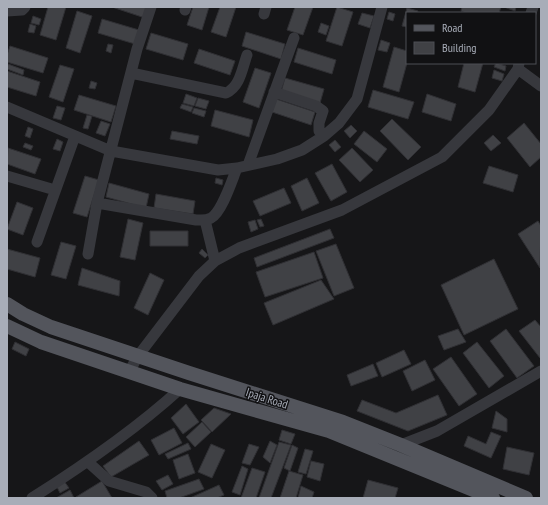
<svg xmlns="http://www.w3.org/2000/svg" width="548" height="505" font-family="'PT Sans Narrow',sans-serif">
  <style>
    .building { fill: #404145; stroke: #303034 }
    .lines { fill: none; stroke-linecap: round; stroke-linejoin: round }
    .minor { stroke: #37383d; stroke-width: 11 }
    .major { stroke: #53555c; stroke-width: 14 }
    .labels { text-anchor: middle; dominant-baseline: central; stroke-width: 3; stroke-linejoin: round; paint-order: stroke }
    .street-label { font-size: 12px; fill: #a8adb8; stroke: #111113 }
  </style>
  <rect width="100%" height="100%" fill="#161618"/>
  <!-- building -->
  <path class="building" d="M48 7H66L56 40 40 35Z
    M112 7H149L145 18Z
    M193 7H209L202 30 187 25Z
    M220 7H236L226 37 211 32Z
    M295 7H313L303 35 287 30Z
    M337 7 353 12 342 46 326 41Z
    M462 7H501L499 13H466L461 11Z
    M504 7H516L515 11Z
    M407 8 418 11 417 13H407V27L402 26Z
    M77 11 92 16 80 53 66 48Z
    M389 12 395 14 393 21 387 19Z
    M362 13 374 16 370 28 358 24Z
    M33 16 41 19 39 25 31 23Z
    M102 19 139 30 135 44 98 33Z
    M321 23 329 26 326 35 318 32Z
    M30 24 36 26 34 33 28 32Z
    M246 32 285 44 281 59 242 46Z
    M151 33 188 44 183 60 146 49Z
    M381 40 390 43 387 52 378 50Z
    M108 44 113 45 111 53 106 51Z
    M10 46 48 58 43 73 7 62V55Z
    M394 47 407 51V63L399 92 383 87Z
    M298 48 336 60 332 74 294 62Z
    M199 49 235 61 230 75 194 63Z
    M464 63H483L475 92 458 87Z
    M496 63 506 66 505 71 494 67Z
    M8 64 24 70 23 75 7 69Z
    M60 65 74 69 63 102 49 97Z
    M255 68 271 73 259 108 243 102Z
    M494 70 504 74 502 81 492 78Z
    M7 71 40 82 36 96 7 87Z
    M285 78 324 89 320 103 281 92Z
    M91 81 97 83 95 89 89 88Z
    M373 90 414 102 408 119 368 107Z
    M186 94 197 98 194 106 183 103Z
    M427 94 456 104 451 121 422 112Z
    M79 95 116 106 111 122 74 110Z
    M198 98 209 101 206 109 195 106Z
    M276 99 315 112 311 125 272 112Z
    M182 104 193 107 191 112 180 108Z
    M57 106 65 108 61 120 53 118Z
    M194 108 206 111 204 117 192 113Z
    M215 110 253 120 249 137 211 126Z
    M87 115 92 116 88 129 83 128Z
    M392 119 421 147 408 160 380 131Z
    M101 121 110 124 105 136 96 133Z
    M524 123 541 144V157L530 167 507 138Z
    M351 125 357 131 350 138 344 131Z
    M28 127 33 129 30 138 25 136Z
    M172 131 199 136 197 144 170 139Z
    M364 131 387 149 377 162 354 144Z
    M493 135 501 143 491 151 484 143Z
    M57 139 63 142 60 151 53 149Z
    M335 140 341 147 335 152 329 145Z
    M25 143 33 146 31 150 23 147Z
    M8 148 41 159 35 174 7 164Z
    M352 148 373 170 360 182 339 160Z
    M332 164 347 192 331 201 315 173Z
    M489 166 518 175 513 192 483 183Z
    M85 176 99 180 87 217 73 213Z
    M216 178 223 180 222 185 215 183Z
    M307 178 319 203 302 211 291 186Z
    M109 183 149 194 146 208 106 197Z
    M284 188 291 203 260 216 253 201Z
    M156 194 195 201 193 214 154 208Z
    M17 202 33 208 23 235 7 229Z
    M128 219 143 223 135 260 120 257Z
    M261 219 264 226 260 227 257 220Z
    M255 220 258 229 251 232 248 222Z
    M538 221 541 226 540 268 518 234Z
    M330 229 334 238 257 267 254 258Z
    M150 231H188V246H150Z
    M61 242 76 246 66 279 51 275Z
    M336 244 354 288 334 296 316 251Z
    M7 249 40 258 35 277 7 269Z
    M202 249 208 255 205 258 199 253Z
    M314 252 323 278 265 297 256 272Z
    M494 259 518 309 464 335 441 285Z
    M82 268 120 281 119 296 78 285Z
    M150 273 164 280 148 315 134 308Z
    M321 280 334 299 273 325 264 303Z
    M535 320 541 327V357L540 358 519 331Z
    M458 329 466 342 444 350 438 336Z
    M506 329 534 366 517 378 490 341Z
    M15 342 29 349 26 356 12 349Z
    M477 342 504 376 489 388 463 353Z
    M404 350 411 364 382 377 376 363Z
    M451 357 477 394 459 406 433 369Z
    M425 360 435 380 412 391 403 371Z
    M373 364 378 376 351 386 347 375Z
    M438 395 447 415 408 431 357 411 362 400 396 413Z
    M186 404 199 422 183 434 171 418Z
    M214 408 231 414 212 432 201 420Z
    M496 411 507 419V432L492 428Z
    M202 422 211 432 195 447 186 437Z
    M174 428 182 443 159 455 151 440Z
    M282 430 295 434 291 444 279 440Z
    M491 432 501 436 491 458 464 446 468 436 486 444Z
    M139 441 149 455 111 477 103 466Z
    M270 441 277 445 270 463 263 457Z
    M279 442 291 445 271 498H259Z
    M188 443 191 449 168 459 165 454Z
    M211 444 225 450 212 478 198 472Z
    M249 444 259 447 250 465 242 463Z
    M292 445 298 448 290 471 284 468Z
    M507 447 534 453 529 475 503 469Z
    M305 449 313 451 306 474 298 472Z
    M188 454 195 473 179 479 173 460Z
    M311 461 324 464 320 481 307 477Z
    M242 466 248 469 240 495 232 492Z
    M252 468 265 472 256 498H241Z
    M289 471 303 475 296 498H280Z
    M168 475 173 484 162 490 156 481Z
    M199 479 204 489 179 498H167L165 491Z
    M368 480 398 488 395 498H363Z
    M64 481 69 488 60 493 56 485Z
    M102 481 112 498H77L76 497Z
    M219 485 224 495 217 498H190Z
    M301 486 314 492 312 498H298Z
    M70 490 74 498H56Z"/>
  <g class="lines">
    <!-- minor -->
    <path class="minor" d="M185 10 186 7
      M7 11 22 10 25 7
      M531 13 533 7
      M264 14 266 7
      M519 63 518 69 541 86
      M131 73 226 93C240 87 242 69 247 55
      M274 92 316 106 323 111 319 123V131L324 136
      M7 107 111 151 218 170 237 168 277 159 302 150 324 136 339 123 357 99 382 7
      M248 165 294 38
      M7 176 55 190
      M97 203 196 220C201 220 206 221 211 218 222 212 232 180 237 168
      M205 220 215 261
      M37 242 75 136
      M88 254 97 203 137 49 151 7
      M129 372 138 356 199 276 215 261 239 248 342 210 442 157 489 110 518 69
      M401 445 437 431 541 371
      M88 462 109 481 146 492 152 498
      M32 498C84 465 135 430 180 389"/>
    <!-- major -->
    <path class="major" d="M7 304 23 314 51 327 189 373 343 422 401 445 526 498
      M7 326 41 342 180 389 329 431 493 498"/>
  </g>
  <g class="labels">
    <!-- street labels -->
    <g class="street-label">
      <text transform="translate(267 398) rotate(18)">Ipaja Road</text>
    </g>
  </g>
  <!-- border -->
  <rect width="548" height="505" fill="none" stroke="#a8adb8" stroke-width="16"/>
  <!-- legend -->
  <rect x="406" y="12" width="130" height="52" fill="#111113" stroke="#4d4f55"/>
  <rect x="414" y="25" width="20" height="6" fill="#53555c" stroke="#4d4f55"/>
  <text x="442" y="32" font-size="12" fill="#a8adb8">Road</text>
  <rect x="414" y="42" width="20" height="12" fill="#404145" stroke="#4d4f55"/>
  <text x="442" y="52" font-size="12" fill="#a8adb8">Building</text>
</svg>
